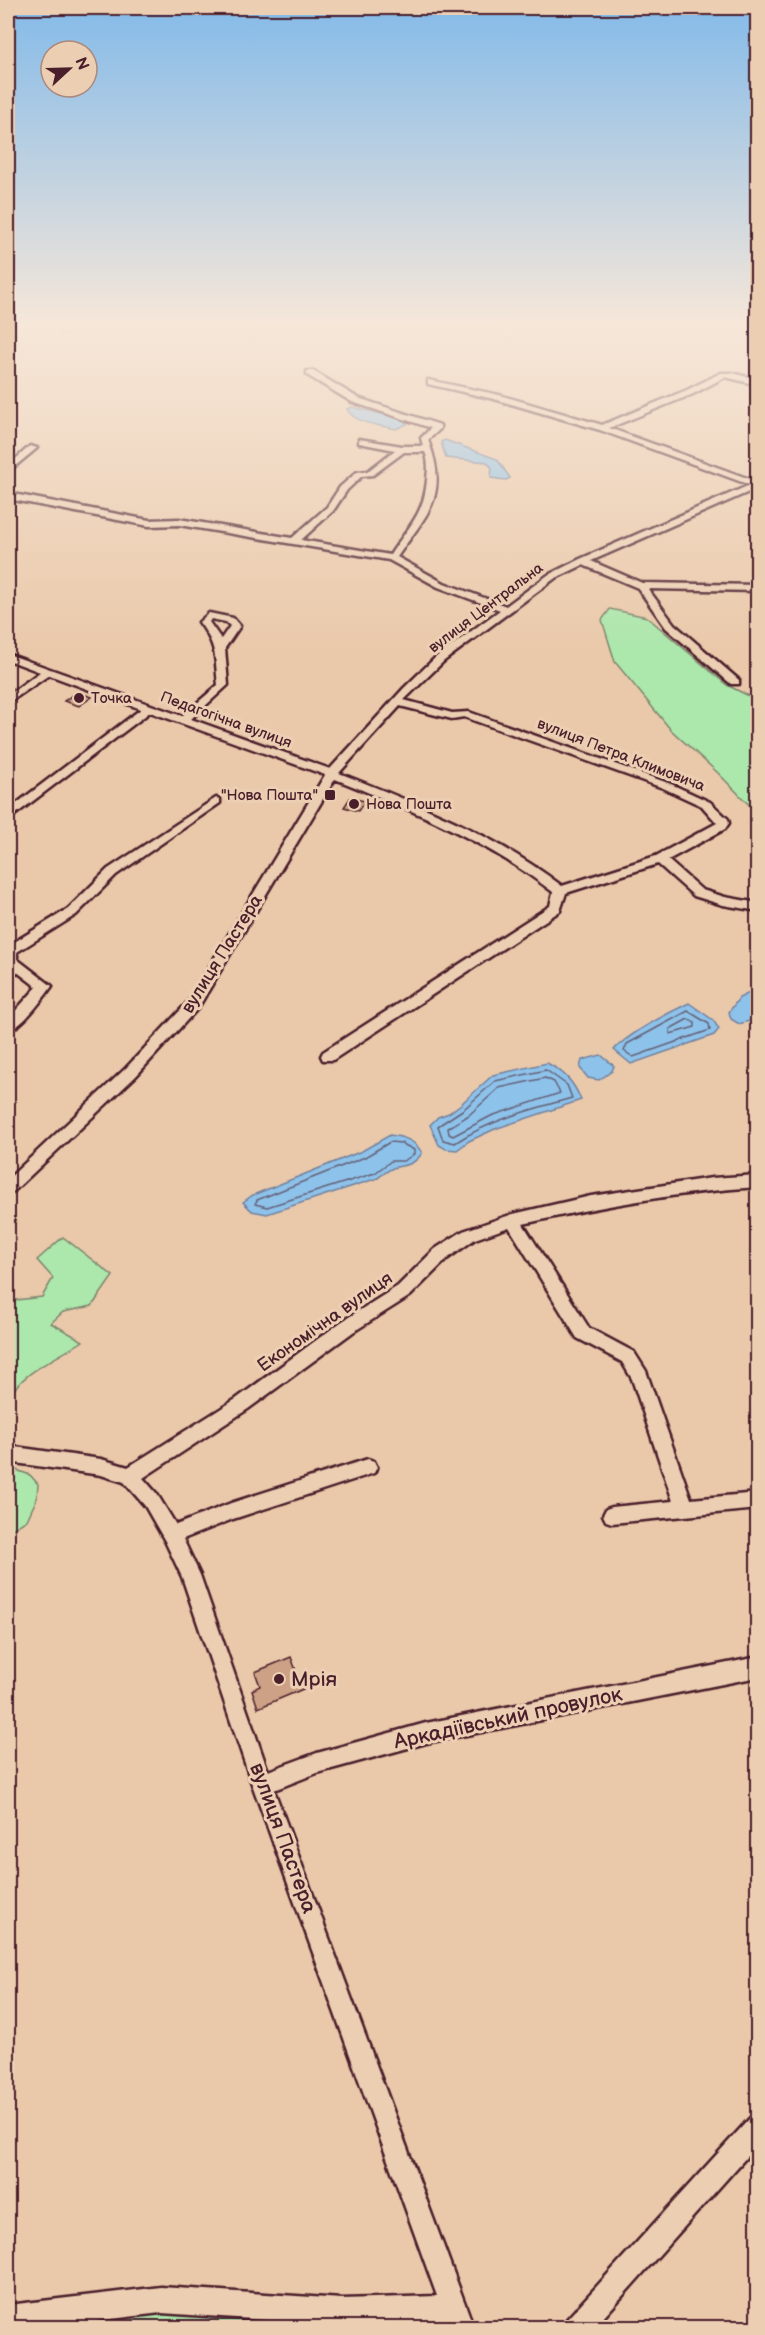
<svg xmlns="http://www.w3.org/2000/svg" width="765" height="2335" font-family="'Balsamiq Sans',sans-serif">
  <style>
    .green { fill: #ace7ac; stroke: #7b836c; stroke-width: 1.5 }
    .water { fill: #8dc2ea; stroke: #72819e; stroke-width: 1.5 }
    .lines { fill: none; stroke-linecap: round; stroke-linejoin: round }
    .shore { stroke: #656077; stroke-width: 1.5 }
    .building { fill: #cda185; stroke: #4a1f2b; stroke-width: 1.5 }
    .minor-casing { stroke: #4a1f2b; stroke-width: 5 }
    .minor { fill: #eccfb3; fill-rule: evenodd }
    .poi-dot { fill: #4a1f2b; stroke: #eccfb3; stroke-width: 2 }
    .labels { text-anchor: middle; dominant-baseline: central; stroke-width: 6; stroke-linejoin: round; paint-order: stroke }
    .far-street-label { font-size: 15px; fill: #4a1f2b; stroke: #eccfb3 }
    .far-poi-label { font-size: 15px; fill: #4a1f2b; stroke: #eccfb3; text-anchor: start }
    .street-label { font-size: 18px; fill: #4a1f2b; stroke: #eccfb3 }
    .near-poi-label { font-size: 21px; fill: #4a1f2b; stroke: #eccfb3; text-anchor: start }
    .near-street-label { font-size: 21px; fill: #4a1f2b; stroke: #eccfb3 }
  </style>
  <rect width="100%" height="100%" fill="#eac9aa"/>
  <filter id="ink" filterUnits="userSpaceOnUse"><feTurbulence type="fractalNoise" baseFrequency=".0167" numOctaves="2"/><feDisplacementMap in="SourceGraphic" scale="12" xChannelSelector="R" yChannelSelector="G"/><feConvolveMatrix kernelMatrix="1 2 1 2 8 2 1 2 1" color-interpolation-filters="sRGB"/></filter>
  <g filter="url(#ink)">
    <!-- green -->
    <path class="green" d="M64 322H110L61 336 60 324Z
      M610 609 647 617 727 685 757 700V813L718 773 671 730 615 662 602 620Z
      M63 1237 113 1276 92 1306 63 1312 51 1323 83 1341C57 1359 23 1370 8 1399V1297L16 1300 42 1297 53 1278 37 1260Z
      M8 1467 30 1475 38 1484 37 1498 27 1520 8 1532Z
      M152 2314 263 2316 338 2327 78 2328Z"/>
    <!-- water -->
    <path class="water" d="M352 407 402 419 407 424 396 429C382 425 355 425 347 409Z
      M445 440 497 459 510 478 506 480 491 478 492 468 487 462 446 458 441 442Z
      M757 989V1019L739 1024 731 1019 729 1012 739 998Z
      M689 1003 713 1020 719 1029 714 1035 631 1064 614 1050C628 1034 668 1013 689 1003Z
      M601 1055 614 1066 612 1071 599 1080 588 1078 580 1068 582 1060Z
      M547 1063C564 1072 574 1082 581 1100L495 1129 469 1141 457 1150 446 1149 439 1145 430 1125 438 1117 449 1113 461 1104 493 1075Z
      M390 1135C404 1137 415 1140 422 1153 415 1164 408 1165 396 1167 390 1168 383 1174 378 1178L267 1214 252 1211 243 1202 253 1195 362 1151Z"/>
    <g class="lines">
      <!-- shore -->
      <path class="shore" d="M688 1011 709 1024 710 1030 633 1057 624 1051 627 1044Z
        M688 1019 695 1023V1027L670 1034V1029Z
        M546 1070 567 1085 572 1098C532 1109 490 1120 455 1143L443 1140 438 1126 464 1109 495 1081Z
        M545 1078 554 1082 560 1093 491 1116 453 1136 449 1134 448 1128 469 1115 499 1088Z
        M390 1142 401 1143 414 1150V1154L404 1161H391L375 1173 267 1207 255 1204 257 1200 365 1157Z"/>
    </g>
    <!-- building -->
    <path class="building" d="M77 692 92 697 79 706 64 701Z
      M350 798 365 801 358 811 344 807Z
      M291 1657 303 1689 258 1708 252 1690 260 1686 255 1672Z"/>
    <g class="lines">
      <defs>
        <path id="minor" d="M307 371H313L358 398 440 425V429L428 440C450 497 427 513 397 557L444 583 506 606 548 575 580 559 750 485 600 430 494 399 428 384V380L499 395 602 425 687 390 721 373H732L758 380V385L725 377 693 394 609 428 758 482V488L591 561 642 583 758 585V591L648 589 674 624 739 680V684H731L666 628 638 588 583 565 554 579 444 661 404 700 452 713 469 712 671 784 710 802 728 819 729 823 725 829 668 860 702 890 725 897 758 903V911L723 905 694 896 658 864 566 893 560 911 333 1060H323L321 1056 323 1052 550 906 553 892C487 841 412 810 335 779L198 1008 136 1076 13 1192 8 1194V1179L126 1068 188 1002 325 775 150 712 12 817 8 818V810L141 709 49 675 8 703V695L40 672 8 660V654L182 716 218 685C215 656 217 646 199 622L209 613 233 618 240 626 225 648 228 685 191 719 330 769 404 688 436 657 500 610 438 587 389 560 179 525 149 526 8 499V493L149 520 179 519 292 538 327 507 340 487 357 472 368 471 395 450 359 443V439L402 446H423L421 438 431 428 352 402 307 375ZM404 452H425C429 461 428 470 427 480 424 515 408 527 390 555L301 540 333 511 347 490 362 476 373 475ZM211 619 226 622 230 626 221 639 209 622ZM400 706 452 719 464 717 663 788 702 806 717 823 656 856 562 886C494 834 418 804 339 773Z
          M30 446 37 448 8 472V466Z
          M216 798 220 799V803L116 875 76 915 17 952V959L52 986C43 999 22 1027 8 1031V1019L37 987 8 965V946L68 909 108 869Z
          M758 1175V1187C678 1192 601 1206 523 1224L589 1328 634 1352 646 1371 691 1499 758 1493V1509L612 1523 606 1521 603 1515 606 1509 612 1507 673 1501 632 1379 622 1362 577 1338 509 1227 475 1239 447 1259 410 1296 353 1332 248 1409 143 1478 157 1494 176 1525 231 1503 368 1459 374 1461 377 1467 374 1473 368 1475 233 1519 183 1539 200 1575 268 1771 317 1753 426 1723 758 1657V1677L426 1743 317 1773 274 1790 474 2328H448L446 2321 342 2325 161 2313 36 2328H8V2305L161 2287 342 2299 437 2296 252 1784 182 1577 165 1541 145 1506 124 1482 101 1475 8 1462V1446L101 1459 128 1467 236 1399 341 1322 398 1286 435 1249 463 1231 513 1214 591 1196 712 1178Z
          M758 2114V2144L594 2328H563L567 2319 750 2118Z"/>
      </defs>
      <!-- minor casing -->
      <use href="#minor" class="minor-casing"/>
      <!-- minor -->
      <use href="#minor" class="minor"/>
    </g>
  </g>
  <!-- sky -->
  <linearGradient id="sky" x2="0" y2="1"><stop stop-color="#83bae9"/><stop offset="0.5" stop-color="#f6e7d9"/><stop offset="1" stop-color="#f6e7d9" stop-opacity="0"/></linearGradient>
  <rect width="765" height="649" fill="url(#sky)"/>
  <!-- markers -->
  <g class="poi-dot">
    <circle cx="79" cy="698" r="6"/>
    <rect x="324" y="789" width="12" height="12" rx="3"/>
    <circle cx="354" cy="804" r="6"/>
    <circle cx="279" cy="1679" r="6"/>
  </g>
  <g class="labels">
    <!-- far-street labels -->
    <g class="far-street-label">
      <text transform="translate(486 608) rotate(-37)">вулиця Центральна</text>
      <text transform="translate(226 720) rotate(20)">Педагогічна вулиця</text>
      <text transform="translate(621 755) rotate(21)">вулиця Петра Климовича</text>
    </g>
    <!-- far-poi labels -->
    <g class="far-poi-label">
      <text x="91" y="698">Точка</text>
      <text x="318" y="795" text-anchor="end">"Нова Пошта"</text>
      <text x="366" y="804">Нова Пошта</text>
    </g>
    <!-- street labels -->
    <g class="street-label">
      <text transform="translate(222 954) rotate(-58)">вулиця Пастера</text>
      <text transform="translate(325 1322) rotate(-35)">Економічна вулиця</text>
    </g>
    <!-- near-poi labels -->
    <g class="near-poi-label">
      <text x="291" y="1679">Мрія</text>
    </g>
    <!-- near-street labels -->
    <g class="near-street-label">
      <text transform="translate(508 1718) rotate(-12)">Аркадіївський провулок</text>
      <text transform="translate(283 1838) rotate(70)">вулиця Пастера</text>
    </g>
  </g>
  <!-- margin -->
  <rect width="765" height="2335" fill="none" stroke="#eccfb3" stroke-width="30"/>
  <rect x="15" y="15" width="735" height="2305" fill="none" stroke="#4a1f2b" stroke-width="2" filter="url(#ink)"/>
  <!-- north arrow -->
  <g transform="translate(69 69) rotate(68)"><circle r="28" fill="#eccfb3" stroke="#ab897d" stroke-width="1.5"/>
  <path d="M0-4.5L10 22L0 15L-10 22Z" fill="#4a1f2b"/>
  <text y="-9" font-size="16" font-weight="bold" text-anchor="middle" fill="#4a1f2b">N</text>
  </g>
</svg>
